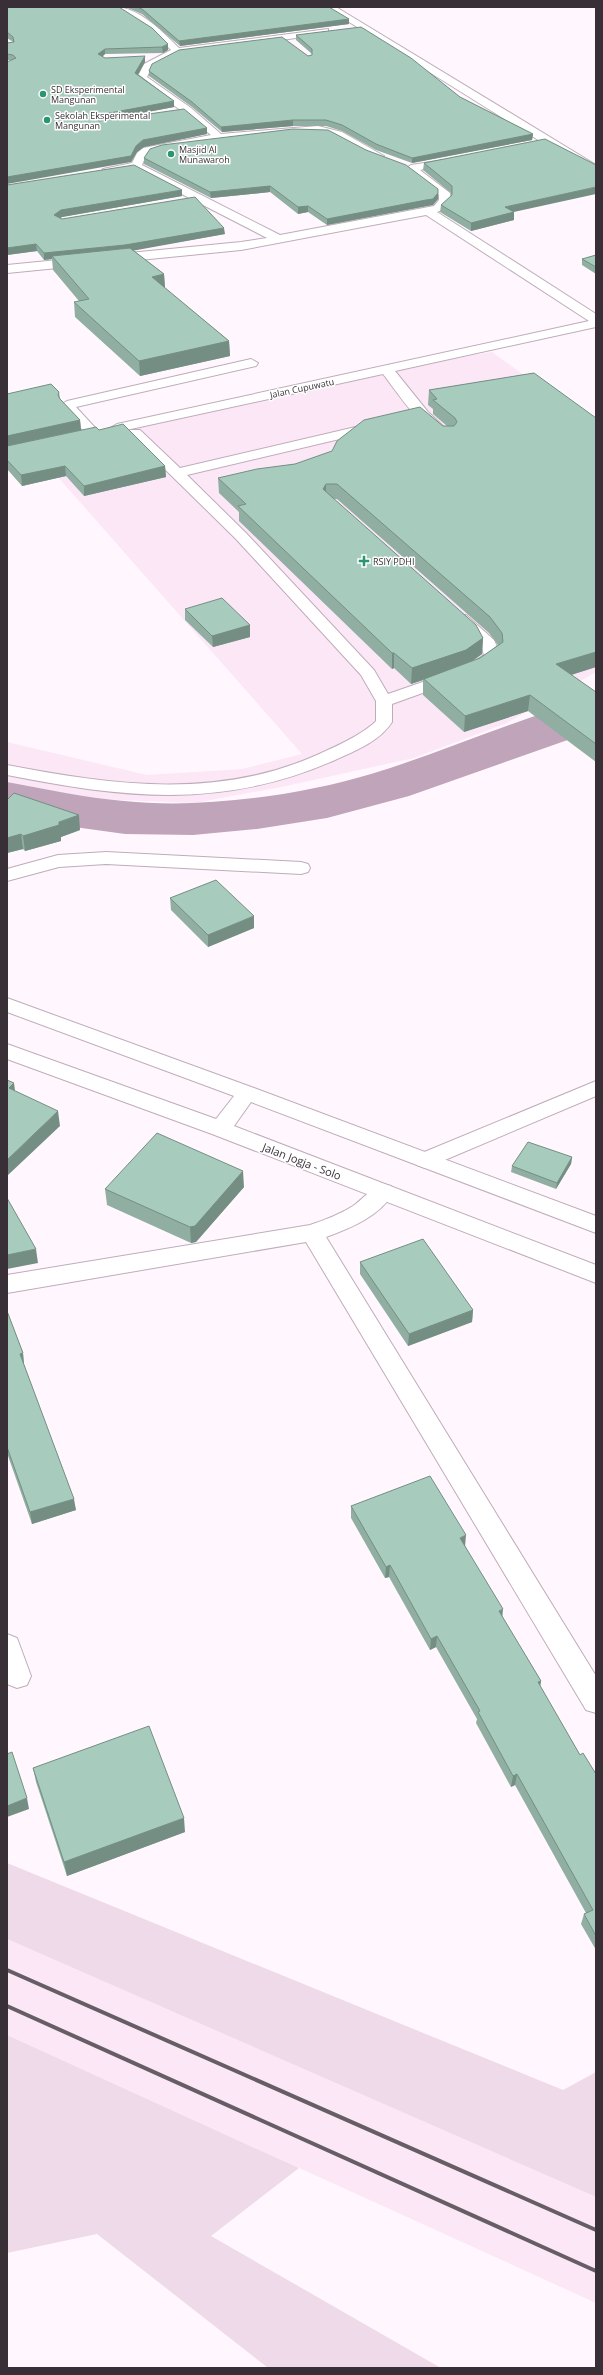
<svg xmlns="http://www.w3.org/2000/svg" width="603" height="2375" font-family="'Open Sans',sans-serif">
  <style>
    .built { fill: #fce7f7 }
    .green { fill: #efdaea }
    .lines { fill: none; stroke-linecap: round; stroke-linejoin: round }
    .river { fill: #c0a4ba; fill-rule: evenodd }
    .minor-casing { stroke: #bfacbb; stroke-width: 2 }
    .highway-casing { stroke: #bfacbb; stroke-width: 2 }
    .minor { fill: #fff; fill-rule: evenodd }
    .highway { fill: #fff; fill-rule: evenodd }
    .rail { stroke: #665e64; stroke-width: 4 }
    .wall { fill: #90afa2; fill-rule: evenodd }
    .shaded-wall { fill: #758e84 }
    .building { fill: #a7cbbc; stroke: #758e84 }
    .poi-dot { fill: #2b9472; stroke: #fff; stroke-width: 1.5 }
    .labels { text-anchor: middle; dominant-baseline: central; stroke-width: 3; stroke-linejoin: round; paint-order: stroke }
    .far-poi-label { font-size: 9px; fill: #383036; stroke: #fff; text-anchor: start }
    .far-street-label { font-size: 9px; fill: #383036; stroke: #fff }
    .street-label { font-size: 11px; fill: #383036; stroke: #fff }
  </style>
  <rect width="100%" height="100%" fill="#fff7fd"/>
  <!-- built -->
  <path class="built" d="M492 352 596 427V672L507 723 414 758 286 786 195 803 95 799 7 782V742L147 775 242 769 302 754 34 450 386 369Z
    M7 1939 596 2197V2303L7 2035Z"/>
  <!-- green -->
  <path class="green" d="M7 1863 563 2090 596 2072V2197L7 1939Z
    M7 2035 299 2168 211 2236 441 2368H268L97 2234 7 2253Z"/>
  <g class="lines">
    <!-- river -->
    <path class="river" d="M596 698V730L409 796 327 818 257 829 193 835 125 834 67 826 7 814V782C46 789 85 798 124 801 200 809 298 796 371 774 447 751 519 717 596 698Z"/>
    <defs>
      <path id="minor" d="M114 7C139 7 162 31 179 48L328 29V33L325 34 179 54 151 68 147 77 191 108 221 134 318 126 342 132 384 156 379 159 375 158C357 149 340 137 320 133 303 129 164 145 150 153 146 155 144 160 142 165L280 235 434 206 439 200V194L406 168 411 165 457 158V162L420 170 450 193 451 201 442 210 437 212 596 314V327L395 371 428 412 445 428 438 432C419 427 395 389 383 374L117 432 112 431 110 428 117 424 589 321 426 215 241 250 7 273V265L241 242 267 238 135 170 107 174 102 171 103 169 132 163 137 153 143 148 211 135 183 112 139 80 137 78 144 64 171 50 153 32Z
        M325 7H336L596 165V172L543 143Z
        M251 359 258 363 256 366 76 407 100 433 93 437 88 436 60 405 67 401Z
        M377 422 382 423 384 426 382 429 187 475 246 533 374 670 388 694 466 667 484 655 481 645 454 621 452 618 454 615H466L494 640 501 656 499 659 478 673 392 704V722C380 741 355 751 335 760 222 810 123 798 7 775V765C112 785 216 800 317 755 337 746 357 737 373 724L376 721V701L361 675 236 539 128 433 130 430H140L180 468Z
        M106 852 301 862 308 864 310 868 308 872 301 874 106 864 59 867 7 881V869L58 855Z
        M596 1081V1096L433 1165 425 1168 417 1165 414 1160 417 1155Z
        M383 1184 391 1186 394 1192C380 1216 351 1228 326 1237L596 1676V1713L586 1710 306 1242 7 1293V1275L310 1225C325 1220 340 1214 353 1206 363 1199 371 1188 383 1184Z
        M7 1634 17 1638 31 1676 27 1685 17 1688 7 1684Z"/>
      <path id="highway" d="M7 998 254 1088 596 1216V1233L251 1102 234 1126 596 1265V1283L212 1134 7 1059V1044L216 1119 234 1096 7 1012Z"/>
    </defs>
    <!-- minor casing -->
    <use href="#minor" class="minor-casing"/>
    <!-- highway casing -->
    <use href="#highway" class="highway-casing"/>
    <!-- minor -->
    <use href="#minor" class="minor"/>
    <!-- highway -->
    <use href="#highway" class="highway"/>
    <!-- rail -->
    <path class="rail" d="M7 1970 596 2230
      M7 2006 596 2271"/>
  </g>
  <!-- wall -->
  <path class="wall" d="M7 7H119L168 50 163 53 105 54 102 56 105 58 145 62 138 74 174 101V107L100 121 207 128V134L144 147 137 152 131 162 11 60H7V43L13 42 7 38Z
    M125 7H329L349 24 180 46 142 14Z
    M296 35 460 97 533 134 532 140 412 163 376 150 342 131 326 126H293L222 132 192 107 149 76V71L308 56 312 55V54L296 40Z
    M366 150 438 199 433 205 426 206 327 225 308 212 298 214 270 192 211 198 144 164V158Z
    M424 163 514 212V220L471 231 440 212 441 205 452 196 451 193 423 170Z
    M7 185 182 190V196L62 217 60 218 62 219 225 234 133 250 164 274 165 288 229 341 230 356 140 376 75 317 74 302 79 301 53 270 52 259 44 260 37 251 7 255Z
    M596 255V274L582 265V259Z
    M534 373 596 667 571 675 596 692V762L528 711 464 732 423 695V680L411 684 394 668 392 669 239 521V512L219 493 218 478 295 464 443 426H447L433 414V409L428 405 429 390ZM334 499H337L489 633 498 645 480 658 471 662 482 654 483 638Z
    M59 392 60 399 80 420 81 430 38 440 99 430 165 466 166 477 84 496 66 476 22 486 7 469V394Z
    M185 609 250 625V637L213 647 185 620Z
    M7 800 80 830 61 837V841L25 851 23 849 7 853Z
    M170 898 254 928 208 947 171 910Z
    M572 1157 571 1164 556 1189 511 1172 512 1166Z
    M244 1187 196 1242 191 1243 107 1205 105 1189Z
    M360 1262 473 1310 472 1322 408 1346 360 1274Z
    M7 1311 23 1353 24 1365 76 1510 32 1524 7 1453Z
    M351 1506 465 1546 502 1617 541 1681 540 1687 580 1755 596 1774V1950L581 1924 584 1914 586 1913 515 1785 511 1787 476 1723 477 1719 436 1647 430 1650 389 1577 385 1578 351 1518Z
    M33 1768 185 1832 67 1876 36 1782Z"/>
  <!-- shaded-wall -->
  <path class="shaded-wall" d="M349 19V24L180 46 179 41Z
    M168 44V50L163 53 162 47Z
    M105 49V54L99 60 98 54Z
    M145 56V62L136 78 135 73Z
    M174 101V107L100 121 99 127V115Z
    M293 120V126L222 132 221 127Z
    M207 128V134L144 147 137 152 131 162 7 184V177L136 146 143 140Z
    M533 134 532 140 412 163V158Z
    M270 186V192L211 198 210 192Z
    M596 187V194L505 214V207Z
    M182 190V196L62 217 55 222 54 215 61 210Z
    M438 193V199L433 205 327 225V219Z
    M308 206V212L298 214V207Z
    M514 212V220L471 231V223Z
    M224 228 225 234 126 252 52 256V259L44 260V253Z
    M36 244 37 251 7 255V248Z
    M164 274 165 288 152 277Z
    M229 341 230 356 140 376 139 361Z
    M80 420 81 430 7 446V436Z
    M65 466 66 476 22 486 21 475Z
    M165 466 166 477 84 496V486Z
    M326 484V498L323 489Z
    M250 625V637L213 647 212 636Z
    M483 638 482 654 465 666 424 679 423 680 411 684 412 668Z
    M596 652V667L555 680 556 664Z
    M392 653H394V668L392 669Z
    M530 695 528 711 464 732 465 716Z
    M79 815 80 830 61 837V841L25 851 23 836Z
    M21 834 23 849 7 853V838Z
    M254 916V928L208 947V935Z
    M14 1083 16 1098 9 1088Z
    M58 1111 60 1126 7 1176V1160Z
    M572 1157 571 1164 556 1189 557 1183Z
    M243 1171 244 1187 196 1242 191 1243 190 1227Z
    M36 1249 38 1263 7 1269V1255Z
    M473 1310 472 1322 408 1346 409 1334Z
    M23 1353 24 1365 22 1366 20 1354Z
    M74 1499 76 1510 32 1524 30 1512Z
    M466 1535 465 1547 460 1538Z
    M390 1565 389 1577 385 1578 386 1567Z
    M503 1609 502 1621 499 1611Z
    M437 1636 436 1647 430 1650 431 1639Z
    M541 1681 539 1692 538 1682Z
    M517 1774 515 1785 511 1787 513 1776Z
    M27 1798 29 1809 7 1817V1806Z
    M184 1818 185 1832 67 1876 64 1862Z"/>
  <!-- building -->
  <path class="building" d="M7 7H119L152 28 168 44 162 47 105 49 98 54 105 58 145 56 135 73 174 101 99 115V121L184 109 207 128 143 140 136 146 131 156 7 177V62L16 58 13 55 7 54V43L14 42 13 37 7 32Z
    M137 7H329L349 19 179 41 142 9Z
    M361 27 411 58 460 97 533 134 412 158 376 144 342 125 326 120H293L221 127 192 102 149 71 152 64 179 50 282 37 308 56 312 55V49L296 35Z
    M293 129 328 130 366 150 406 165 438 189V193L433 199 426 200 327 219 308 206 298 207 270 186 210 192 144 158 150 149 162 145Z
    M545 139 596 165V187L505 207 514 212 471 223 441 205 452 195V186L424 163Z
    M134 165 182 190 61 210 54 215 62 219 195 197 224 228 125 245 44 253 36 244 7 248V185Z
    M130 248 164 274 152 277 229 341 139 361 74 302 89 299 52 256Z
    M596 255V267L582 259Z
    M534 373 596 418V581L595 582H596V652L556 664 596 692V744L530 695 465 716 424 679 480 658 503 642 502 633 490 617 337 484H326L323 489 476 625 483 638 466 650 412 668 394 653H392L238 506 246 504 218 478 257 469 295 464 332 451 337 441 364 420 420 407 443 426H454L457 422 455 418 433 400 437 399 429 390Z
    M51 384 59 392 58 395 60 399 80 420 7 436V394Z
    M123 424 165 466 84 486 65 466 21 475 7 460V446L96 427 99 430Z
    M222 598 250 625 212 636 185 609Z
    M14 793 79 815 59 822V825L23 836 21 834 7 838V800Z
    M216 880 254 916 208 935 170 898Z
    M7 1080 14 1083 9 1088 58 1111 7 1160Z
    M157 1133 243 1171 195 1226 190 1227 105 1189Z
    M528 1142 572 1157 557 1183 512 1166Z
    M7 1198 36 1249 7 1255Z
    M423 1239 473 1310 409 1334 360 1262Z
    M7 1311 23 1353 20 1354 74 1499 30 1512 7 1447Z
    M430 1476 466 1535 460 1538 503 1609 499 1611 541 1681 538 1682 580 1755 583 1753 596 1774V1936L584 1914 593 1910 517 1774 513 1776 478 1712 480 1711 437 1636 431 1639 390 1565 386 1567 351 1506Z
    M149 1726 184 1818 64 1862 33 1768Z
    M12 1752 27 1798 7 1806V1754Z"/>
  <!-- markers -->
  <g class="poi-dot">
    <circle cx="43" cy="94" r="4"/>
    <circle cx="47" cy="120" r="4"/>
    <circle cx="171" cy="154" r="4"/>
    <path d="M362 555h4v4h4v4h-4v4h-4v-4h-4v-4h4z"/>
  </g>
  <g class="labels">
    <!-- far-poi labels -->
    <g class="far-poi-label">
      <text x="51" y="89">SD Eksperimental<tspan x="51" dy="10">Mangunan</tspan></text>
      <text x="55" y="115">Sekolah Eksperimental<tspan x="55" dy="10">Mangunan</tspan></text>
      <text x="179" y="149">Masjid Al<tspan x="179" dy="10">Munawaroh</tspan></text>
      <text x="373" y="561">RSIY PDHI</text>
    </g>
    <!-- far-street labels -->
    <g class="far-street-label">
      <text transform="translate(302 388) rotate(-12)">Jalan Cupuwatu</text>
    </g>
    <!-- street labels -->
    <g class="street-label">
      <text transform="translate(302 1161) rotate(21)">Jalan Jogja - Solo</text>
    </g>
  </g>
  <!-- border -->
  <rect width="603" height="2375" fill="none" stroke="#383036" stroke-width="16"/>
</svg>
